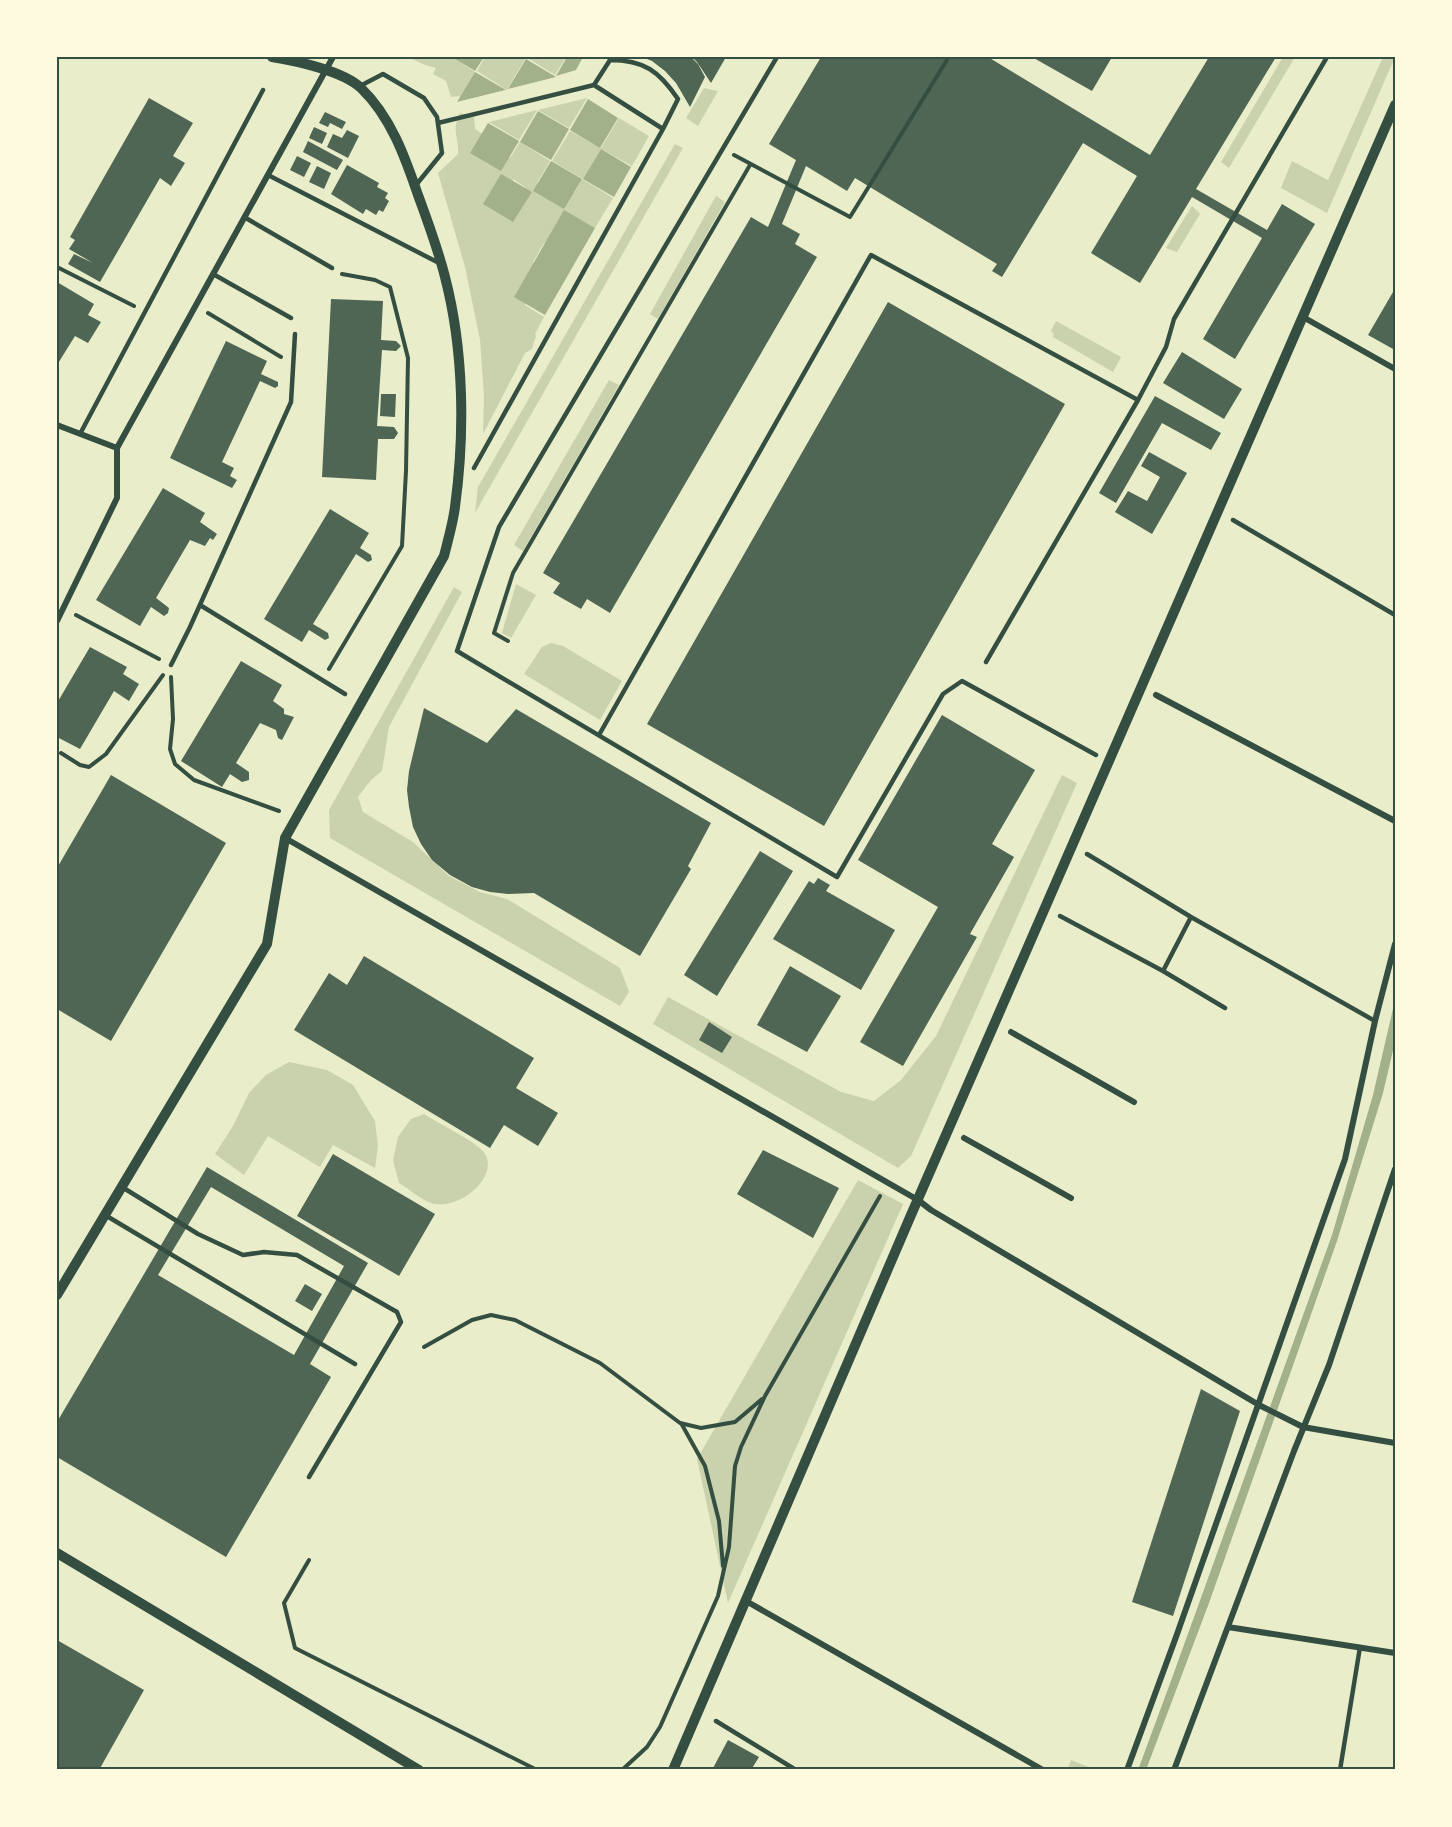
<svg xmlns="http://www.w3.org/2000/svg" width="1452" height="1827" font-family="Mulish,sans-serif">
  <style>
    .green { fill: #cad2ad; fill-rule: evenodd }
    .water { fill: #a3b18a }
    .pier { fill: #e9edc9 }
    .building { fill: #4f6655; fill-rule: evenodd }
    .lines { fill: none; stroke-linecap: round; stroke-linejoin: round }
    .path { stroke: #344e41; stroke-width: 4 }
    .service { stroke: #344e41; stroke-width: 4.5 }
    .minor { stroke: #344e41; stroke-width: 6 }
    .tertiary { stroke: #344e41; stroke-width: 10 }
    .neatline { fill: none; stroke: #344e41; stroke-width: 2 }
  </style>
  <rect width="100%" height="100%" fill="#e9edc9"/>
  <!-- green -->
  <path class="green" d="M408 57H472L461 63 475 72 461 96 451 97 446 81 433 74 436 68 425 65Z
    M485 57H521L525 59 507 90 477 71Z
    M526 57H566L555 75Z
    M1283 57H1295L1229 168 1221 162Z
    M1383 57H1395L1327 213 1281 188 1292 161 1328 180Z
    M704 88 718 91 698 126 686 118Z
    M587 98 569 128 538 110Z
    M537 110 519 140 489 122Z
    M460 113 474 117 475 129C487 137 503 145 510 158L520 142 550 161 537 183 565 188 574 193 582 179 613 198 595 228 585 222 561 241 544 243 533 262C539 273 532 295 525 305L544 317 535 334 536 336 532 349 525 353 483 434 484 396 480 340 465 267 438 173 458 154C459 135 451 132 460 113ZM513 179 525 187 517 206 510 202Z
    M619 118 649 136 632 166 601 149 583 179 552 161 570 131 601 148Z
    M675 144 683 148 475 513 478 487Z
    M716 196 725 202 658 319 650 314Z
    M1192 206 1200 214 1177 252 1166 248Z
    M1056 321 1121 357 1113 372 1053 337 1054 334 1051 331Z
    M609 380 619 385 523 551 514 545Z
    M516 584 536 595 511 638 502 633Z
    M454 587 462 592 389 727 382 771 371 780 358 797 363 812 413 842 449 876 480 892 507 899 620 968 629 992 620 1006 330 838 329 810Z
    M551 643 563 646 622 681 600 720 524 674 542 647Z
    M1062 775 1077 783 911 1156 898 1168 653 1024 668 997 841 1092 874 1101 901 1080 936 1036Z
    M289 1062 327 1070 353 1085 375 1121 378 1146 375 1168 333 1145 320 1167 268 1136 244 1175 215 1154 233 1126 249 1093 266 1075Z
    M424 1114C436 1122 476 1142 483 1151 503 1176 457 1212 431 1203 420 1199 409 1189 399 1183L393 1160 398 1137 411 1119Z
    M858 1180 903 1204 728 1603 697 1459Z
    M1071 1760 1096 1770H1067Z"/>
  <!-- water -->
  <path class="water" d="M452 57H484L475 71Z
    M567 57H583L576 70 556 76Z
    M526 59 556 77 508 89Z
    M475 72 506 90 457 102Z
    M588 99 618 118 600 148 570 130Z
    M538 111 569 129 551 160 520 142Z
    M488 123 519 141 501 171 470 153Z
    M601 149 631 167 614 197 583 179Z
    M551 161 582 179 564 209 533 191Z
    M501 174 532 192 513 222 483 204Z
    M564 210 595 228 545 315 514 297Z
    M1395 1000V1042L1383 1093 1337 1241 1209 1603 1146 1770H1138L1172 1678 1332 1235 1373 1095Z"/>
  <!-- pier -->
  <path class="pier" d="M578 72 559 78 557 80 507 93 458 105 454 103Z"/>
  <!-- building -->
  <path class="building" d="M642 57H691L698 64 705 77 690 107 676 83 665 71 652 61Z
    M692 57H726L711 83 697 62Z
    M821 57H988L1150 155 1209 57H1276L1196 189 1267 230 1282 204 1315 224 1235 359 1203 339 1262 238 1192 197 1140 283 1091 253 1137 176 1083 143 1002 277 992 271 997 264 855 178 847 191 806 166 782 224 800 234 795 244 817 257 610 613 587 599 581 609 553 593 560 583 543 573 751 217 768 227 796 160 769 144Z
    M1032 57H1112L1092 91Z
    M149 98 193 123 173 156 185 163 171 186 160 178 100 282 68 264 74 254 93 263 69 249 75 240 70 237Z
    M325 112 346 122 342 129 330 123 328 127 319 123Z
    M314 127 327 133 322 144 309 138Z
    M347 130 359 136 348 158 327 147 333 134 342 138Z
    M308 141 343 160 337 170 303 152Z
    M297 156 311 163 304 177 290 170Z
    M347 165 379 183 377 187 388 193 385 198 389 201 383 212 379 210 376 215 366 209 363 214 331 194Z
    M317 166 331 173 324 189 309 182Z
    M57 282 94 304 88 315 101 322 88 343 75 336 57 365Z
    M1393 292 1395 294V346L1393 349 1368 335Z
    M331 299 383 301 381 340 396 341 401 346 396 351 382 350 377 426 394 427 398 433 394 439H378L376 480 322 477Z
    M888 302 1065 404 824 826 647 724Z
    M226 341 267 361 261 374 278 382V386L275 388 260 381 222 462 234 468 230 476 237 480 232 488 170 458Z
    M1182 352 1242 389 1224 419 1163 383Z
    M381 394H396L395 417 380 416Z
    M1155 396 1221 433 1211 450 1162 423 1116 503 1099 493Z
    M1149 452 1187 473 1152 534 1115 512 1128 491 1147 501 1160 477 1141 466Z
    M163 488 205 513 200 522 217 534 213 540 210 538 205 546 190 540 156 598 169 608 168 613 164 616 151 607 140 626 96 600Z
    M330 509 369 533 360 548 371 555 372 560 368 562 356 554 313 624 328 633 329 638 325 640 309 630 302 642 264 619Z
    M90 647 127 667 123 674 139 684 129 701 114 691 80 749 57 737V703Z
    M241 661 282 685 273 701 284 709V714L294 717 282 740 278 738 276 730 260 723 236 763 249 772V780L242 782 230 774 222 787 181 761Z
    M424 708 487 743 516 709 711 823 688 866 691 869 640 956 534 893 508 894 490 892 472 887 450 875 432 860 421 844 413 827 409 807 407 790 409 771Z
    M942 715 1035 770 992 844 1014 857 970 934 977 937 903 1066 860 1042 938 907 858 860Z
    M111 775 226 843 111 1041 57 1009V868Z
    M760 851 793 871 717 996 684 975Z
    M818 878 830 885 826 891 895 930 861 990 773 939 809 881 814 884Z
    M364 956 534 1058 516 1088 558 1113 538 1146 504 1125 490 1148 294 1030 329 973 347 985Z
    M790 966 841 996 807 1052 757 1025Z
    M709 1022 732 1037 722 1053 699 1040Z
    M763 1150 839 1188 813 1238 737 1194Z
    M333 1154 435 1214 399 1276 297 1216Z
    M207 1167 368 1263 310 1364 331 1377 226 1557 57 1457V1422ZM211 1187 344 1266 294 1355 158 1275Z
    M305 1284 322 1294 312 1311 295 1301Z
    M1201 1389 1240 1411 1173 1616 1132 1602Z
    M57 1640 144 1690 99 1770H57Z
    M728 1740 759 1757 751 1770H712Z"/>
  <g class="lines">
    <!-- path -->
    <path class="path" d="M734 155 850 217 947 60
      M57 267 134 306
      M208 313 281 357
      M76 615 159 659
      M508 641 494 633 513 573 750 165
      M329 669 402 546 406 471 408 358 390 287 375 280 342 274
      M171 677 173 719 170 749 175 764 194 780 279 811
      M61 753 80 765 89 767 106 754 163 675
      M424 1347 472 1320 491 1315 515 1320 600 1363 680 1423 701 1428 735 1422 762 1399
      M681 1423 705 1466 719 1521 723 1566
      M309 1560 284 1603 295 1648 537 1770
      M622 1770 647 1747 660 1727 718 1596 729 1547 735 1466 741 1447 765 1396 880 1196"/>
    <!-- service -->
    <path class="service" d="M777 57 499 527 457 651 837 877 943 694 962 681 1096 755
      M360 86 383 74 424 98 437 117 442 153 416 185
      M438 123 594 85 610 60C644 60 659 71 678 99L663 129 594 85
      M268 175 439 263
      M244 217 332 268
      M213 274 291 318
      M80 434 263 90
      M474 468 663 129
      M1233 520 1395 615
      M200 605 345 694
      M986 662 1138 400 1166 347 1174 319 1327 57
      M171 665 190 627 291 402 295 334
      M599 735 871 255 1138 400
      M1087 854 1191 917 1375 1021
      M1060 916 1163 971 1191 917
      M1163 971 1225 1008
      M122 1187 198 1234 243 1255 264 1252 297 1255 397 1312 401 1322 309 1477
      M105 1215 355 1364
      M716 1721 796 1770
      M1340 1770 1360 1647"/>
    <!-- minor -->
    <path class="minor" d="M1303 317 1395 369
      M57 425 117 448
      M57 621 117 498V448L333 57
      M1156 695 1395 821
      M285 838 918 1200 931 1210 1259 1405 1303 1427 1395 1443
      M1011 1032 1134 1102
      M964 1138 1071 1198
      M746 1601 1043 1770
      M1228 1627 1395 1653
      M1127 1770 1176 1637 1345 1159 1375 1021 1395 944
      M1174 1770 1294 1451 1329 1365 1395 1169"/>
    <!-- tertiary -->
    <path class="tertiary" d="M57 1295 267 944 285 838 444 556C448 540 453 523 455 507 465 433 464 350 445 277 438 249 428 222 418 195 405 157 391 117 361 88 343 71 297 61 272 57
      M57 1553 419 1770
      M673 1770 911 1215 1395 105"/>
  </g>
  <!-- border -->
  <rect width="1452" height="1827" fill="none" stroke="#fefae0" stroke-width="117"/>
  <rect x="58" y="58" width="1336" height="1710" class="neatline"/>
</svg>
